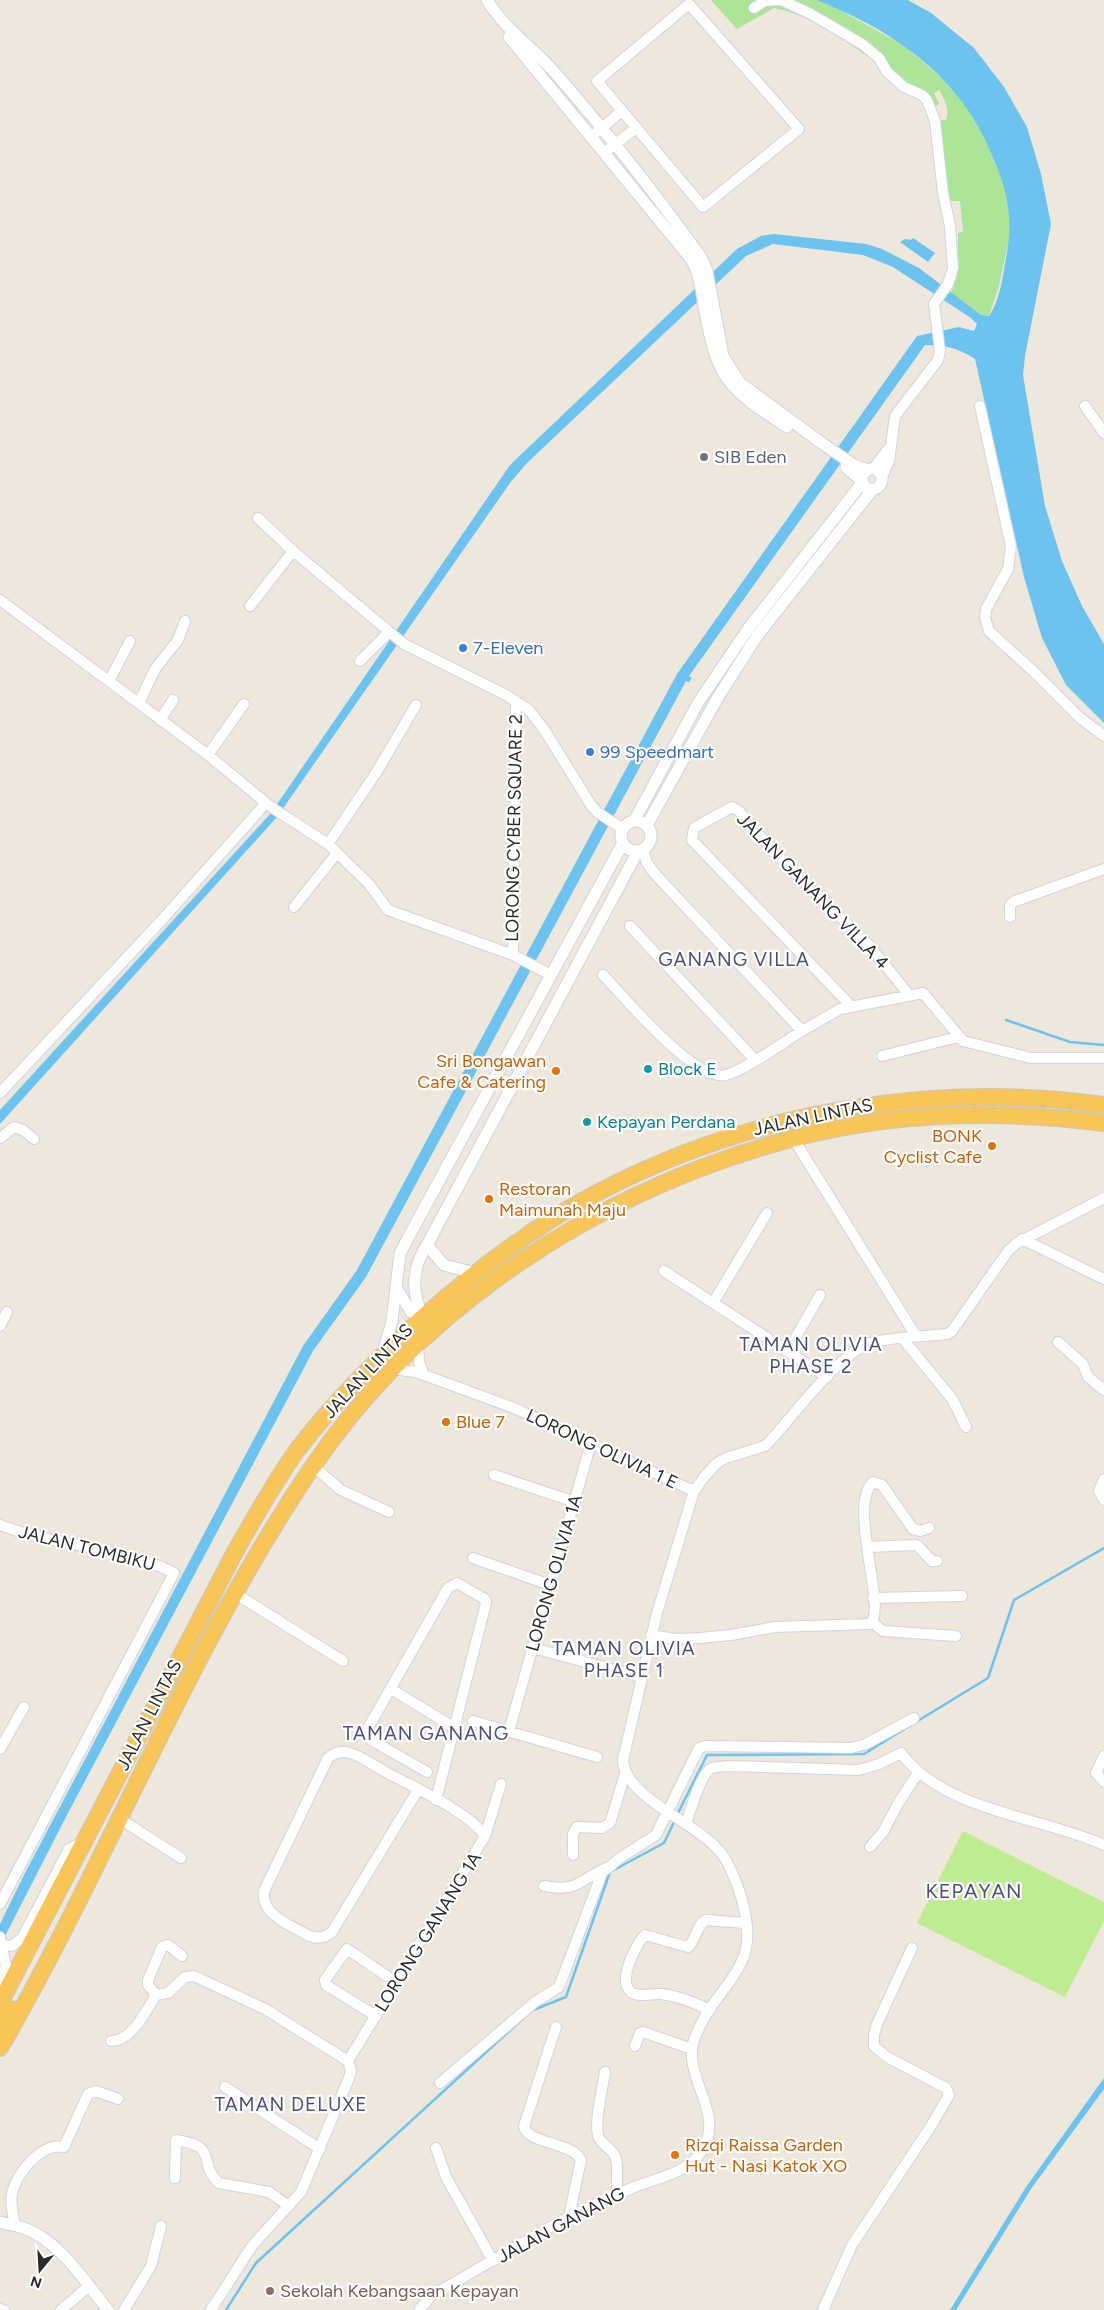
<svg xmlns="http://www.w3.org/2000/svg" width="1104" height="2310" font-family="Figtree,sans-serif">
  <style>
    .green { fill: #ace498 }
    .pitch { fill: #bfec93 }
    .water { fill: #6dc3f0 }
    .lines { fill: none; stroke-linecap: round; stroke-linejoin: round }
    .stream { stroke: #6dc3f0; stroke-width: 2.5 }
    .minor-casing { stroke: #d1d3e3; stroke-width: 12 }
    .tertiary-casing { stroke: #d1d3e3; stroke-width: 13 }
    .trunk-casing { stroke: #c8c8c8; stroke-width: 18 }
    .minor { stroke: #fff; stroke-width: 10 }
    .tertiary { stroke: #fff; stroke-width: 11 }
    .trunk { stroke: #f9c458; stroke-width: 16 }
    .worship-dot { fill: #6b7280; stroke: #fff; stroke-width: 2 }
    .shop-dot { fill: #3f7fe0; stroke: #fff; stroke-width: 2 }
    .culture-dot { fill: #0f9aa8; stroke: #fff; stroke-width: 2 }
    .food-dot { fill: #e8710a; stroke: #fff; stroke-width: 2 }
    .education-dot { fill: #8d6e63; stroke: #fff; stroke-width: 2 }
    .labels { text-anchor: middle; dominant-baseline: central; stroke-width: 4.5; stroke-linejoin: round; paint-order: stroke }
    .worship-label { font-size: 18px; fill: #5b616d; stroke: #fff; text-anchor: start }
    .shop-label { font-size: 18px; fill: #366cbe; stroke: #fff; text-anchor: start }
    .street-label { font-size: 18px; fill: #2a2a2a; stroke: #fff }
    .food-label { font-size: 18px; fill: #c56008; stroke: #fff; text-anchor: start }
    .culture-label { font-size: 18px; fill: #0d838f; stroke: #fff; text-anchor: start }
    .education-label { font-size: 18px; fill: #785e54; stroke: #fff; text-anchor: start }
    .neighbourhood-label { font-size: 19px; letter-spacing: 1px; fill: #4a4f7c; stroke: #fff }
    .quarter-label { font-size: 20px; letter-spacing: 1px; fill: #4a4f7c; stroke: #fff }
  </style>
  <rect width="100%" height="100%" fill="#ede7dc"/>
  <!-- green -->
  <path class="green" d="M711 0H816L838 9 905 46 954 89 973 115 987 141 1007 190 1011 230 999 286 989 316 981 315 951 293 958 274V233L963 232 960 201H949L937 121 946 120C950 110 945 99 939 90L934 93 939 104 936 106C923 91 908 86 893 75 856 49 820 17 774 8L737 29Z"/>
  <!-- pitch -->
  <path class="pitch" d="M963 1831 1104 1902V1921L1065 1997 917 1923Z"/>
  <!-- water -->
  <path class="water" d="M816 0H908L931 13 974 48 1004 87 1027 127 1041 174 1051 224 1025 356 1023 375 1045 506 1062 561 1082 606 1104 644V723L1066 685 1042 638 1024 577 975 359C958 348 946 345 925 345L689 676 692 678 689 682 686 681 366 1277 313 1351 68 1813 0 1946V1924L24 1875 303 1346 357 1270 677 674 917 336 959 327 974 331 977 324 971 318 893 267 863 255 773 244 746 256 527 463 510 483 277 817 0 1124V1110L271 813 510 465 737 249 761 236 774 234 866 244 882 249 919 268 981 315 989 316C1000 301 1003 275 1006 258 1013 221 1009 196 995 162 963 78 897 32 816 0Z
    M913 238 935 253 928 262 900 242 905 239 911 240Z
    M1104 2078V2089L1031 2189 956 2310H950L1026 2187Z"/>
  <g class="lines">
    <!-- stream -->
    <path class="stream" d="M1006 1020 1070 1042 1104 1045
      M916 1722 988 1678 1014 1600 1104 1548
      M677 1815 707 1755 864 1754 911 1725
      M533 2010 566 1997 610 1872 664 1843 675 1820
      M226 2310 256 2263 529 2013"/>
    <defs>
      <path id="minor" d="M689 4 799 129 703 207 597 81Z
        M754 8 765 1 781 0 811 14 862 44 879 58 887 72 904 87 922 95 927 100 935 121 943 193 950 226 953 268 948 284 934 304 940 351 938 360 895 416 889 461 882 477
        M591 137 622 111
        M604 153 636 128
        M980 406 1011 546 1008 569 986 609 985 617 989 631 1033 671 1079 717 1104 736
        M1085 406 1104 433
        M873 469 889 448
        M258 518 293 551 404 644 506 695 529 710 545 731 591 805 597 812 623 829
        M0 600 208 755 271 807 328 844 369 884 388 910 513 955 551 975
        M250 606 293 551
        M360 661 388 633
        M109 681 130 641
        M139 703 155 669 178 640 185 621
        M160 720 173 700
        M208 755 244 704
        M328 844 376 773 416 705
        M643 850 647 863 655 874 802 1031 840 1009 923 993 963 1041 1031 1058H1104
        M294 907 337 853
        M1010 917V906L1013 902 1104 869
        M630 926 755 1060
        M513 955 516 701
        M603 975C624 997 695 1082 725 1075 743 1072 785 1041 802 1031
        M851 1006 692 840 694 828 732 807 739 811 773 851 869 945 909 995
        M882 1056 958 1037
        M0 1093 160 922 266 803
        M0 1138 14 1127 23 1130 34 1139
        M793 1138 916 1336
        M1022 1239 1104 1279
        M664 1271 827 1377
        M713 1303 767 1213
        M0 1326 7 1312
        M903 1339 953 1400 966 1427
        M1058 1342 1083 1364 1088 1377 1104 1390
        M418 1344 419 1362 424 1375
        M788 1351 820 1295
        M392 1369 416 1372 514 1408 694 1491
        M311 1468 320 1472 341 1490 389 1512
        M494 1475 575 1502
        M1104 1479 1099 1491 1104 1500
        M0 1525C56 1547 120 1545 174 1573L0 1904
        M868 1547 917 1545 932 1561H937
        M473 1558 550 1585
        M236 1594 343 1661
        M873 1598 962 1596
        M872 1622 883 1631 956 1636
        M651 1635 675 1639 700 1638 731 1635 775 1627 870 1624C888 1610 847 1506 873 1482L882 1485 913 1529 920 1531 929 1528
        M533 1648 641 1677
        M391 1689 455 1728
        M473 1721 597 1757
        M509 1731 591 1443
        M0 1749 24 1707
        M1104 1756 1096 1773 1104 1782
        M427 1772 371 1740 368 1728 448 1588 457 1583 485 1599 486 1603 436 1800
        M120 1819 181 1858
        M686 1824C690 1812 700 1776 710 1769 715 1766 723 1767 729 1766L859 1770 879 1764 901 1753C945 1812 1040 1816 1104 1845
        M485 1836 501 1784
        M870 1847 883 1832 899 1802 918 1773
        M573 1855V1834L577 1827 602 1828 610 1823 625 1774
        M544 1886C578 1892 578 1881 606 1868
        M0 1937 6 1966 0 1983
        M2 1945 12 1946 22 1938 69 1849 83 1842
        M182 1956 168 1945 162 1947 148 1980V1985L156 1995 168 1993 185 1977 194 1976 265 2009 348 2061
        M710 2010C694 2003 679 1996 661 1994 652 1993 639 1998 631 1992 617 1981 636 1944 645 1935L688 1947C697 1939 696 1925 706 1920L745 1923
        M376 2016 326 1985 325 1980 347 1949 397 1983
        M556 2027 524 2126C527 2144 572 2142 581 2160L569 2217
        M111 2041C132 2041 146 2011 156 1995
        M635 2046 640 2033 643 2032 692 2049
        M348 2061 485 1836C468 1811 411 1786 384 1771 373 1765 361 1756 350 1753 341 1750 334 1753 328 1758L264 1891C260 1915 291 1925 309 1936 318 1939 324 1938 332 1932L418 1790
        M605 2072C603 2087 593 2126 599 2138 604 2147 613 2148 616 2159 619 2170 615 2180 618 2193
        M440 2083 535 2002 559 1987 602 1873 620 1858 656 1835 699 1748 706 1746 851 1748 866 1744 914 1718
        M225 2087 320 2149
        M436 2148 446 2177 493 2261
        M175 2178 176 2140C221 2147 196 2162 219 2183L269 2192 289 2206
        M15 2225C13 2215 10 2204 12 2194 16 2173 42 2142 64 2147L88 2094 96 2091 118 2099
        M0 2309 4 2310
        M61 2310 89 2286
        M124 2310 151 2266 161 2226
        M211 2310 252 2246 301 2192 349 2078 351 2071 348 2061
        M419 2310 431 2296C497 2259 562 2216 632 2188 657 2178 695 2172 706 2143 719 2111 689 2081 692 2049 693 2041 697 2032 701 2024 711 2002 731 1985 741 1963 756 1934 741 1889 727 1862 709 1825 625 1802 623 1760L657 1613 694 1491 705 1476 717 1463 726 1458 765 1446 770 1441C794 1415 839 1353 871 1343 895 1336 922 1337 947 1334L952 1331 1008 1251 1017 1243 1104 1198
        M823 2310 852 2245 931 2126 949 2095 946 2088 887 2057 874 2046V2035L877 2024 912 1948"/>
      <path id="tertiary" d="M487 0C505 30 534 48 557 75 608 134 657 195 702 259L707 271 723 356 740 383 823 444 854 465 868 470
        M509 37 691 259C701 275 701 293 705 311 718 382 728 388 787 427
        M846 467 861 480
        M862 479a10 10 0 1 1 20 0a10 10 0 1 1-20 0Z
        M621 836a15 15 0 1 1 30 0a15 15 0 1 1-30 0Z
        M634 821 698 703 748 629 862 483
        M647 825 718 697 757 636 873 489
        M427 1245C408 1273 412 1307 434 1331
        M475 1273 444 1265 427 1245 638 851
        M397 1289 411 1312 422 1318
        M383 1353 392 1321 400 1254 408 1238 623 843
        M0 2222C11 2225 23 2226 33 2232 64 2248 87 2284 108 2310"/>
      <path id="trunk" d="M0 2003 235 1552C255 1517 274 1482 298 1449 334 1402 376 1360 420 1320 474 1272 532 1227 597 1193 750 1112 933 1081 1104 1105
        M0 2023 10 2009 21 2011
        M0 2048C109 1859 187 1653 309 1472 420 1306 599 1190 791 1139 892 1112 1001 1110 1104 1123"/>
    </defs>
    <!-- minor casing -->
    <use href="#minor" class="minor-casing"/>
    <!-- tertiary casing -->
    <use href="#tertiary" class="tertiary-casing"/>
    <!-- trunk casing -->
    <use href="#trunk" class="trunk-casing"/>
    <!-- minor -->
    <use href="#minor" class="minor"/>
    <!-- tertiary -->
    <use href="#tertiary" class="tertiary"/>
    <!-- trunk -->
    <use href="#trunk" class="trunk"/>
  </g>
  <!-- markers -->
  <circle class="worship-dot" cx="704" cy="457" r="5"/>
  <g class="shop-dot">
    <circle cx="463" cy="648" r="5"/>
    <circle cx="590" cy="752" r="5"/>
  </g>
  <g class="culture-dot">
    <circle cx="648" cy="1069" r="5"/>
    <circle cx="587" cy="1122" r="5"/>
  </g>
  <g class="food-dot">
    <circle cx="556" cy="1071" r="5"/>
    <circle cx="992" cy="1146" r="5"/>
    <circle cx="489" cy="1199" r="5"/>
    <circle cx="446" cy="1422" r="5"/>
    <circle cx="675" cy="2155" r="5"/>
  </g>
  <circle class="education-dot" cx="270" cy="2291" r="5"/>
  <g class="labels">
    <!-- worship labels -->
    <g class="worship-label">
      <text x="714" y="457">SIB Eden</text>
    </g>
    <!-- shop labels -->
    <g class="shop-label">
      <text x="473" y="648">7-Eleven</text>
      <text x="600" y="752">99 Speedmart</text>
    </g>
    <!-- street labels -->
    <g class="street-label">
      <text transform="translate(514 828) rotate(-89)">LORONG CYBER SQUARE 2</text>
      <text transform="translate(813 891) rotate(46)">JALAN GANANG VILLA 4</text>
      <text transform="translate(813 1117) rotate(-12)">JALAN LINTAS</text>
      <text transform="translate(368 1371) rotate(-47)">JALAN LINTAS</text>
      <text transform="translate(602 1449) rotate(25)">LORONG OLIVIA 1 E</text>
      <text transform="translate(87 1548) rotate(14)">JALAN TOMBIKU</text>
      <text transform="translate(554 1573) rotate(-74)">LORONG OLIVIA 1A</text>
      <text transform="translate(149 1715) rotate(-63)">JALAN LINTAS</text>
      <text transform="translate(428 1932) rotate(-58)">LORONG GANANG 1A</text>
      <text transform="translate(561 2225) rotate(-28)">JALAN GANANG</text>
    </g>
    <!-- food labels -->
    <g class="food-label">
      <text x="546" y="1061" text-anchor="end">Sri Bongawan<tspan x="546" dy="21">Cafe &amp; Catering</tspan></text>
      <text x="982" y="1136" text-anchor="end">BONK<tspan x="982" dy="21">Cyclist Cafe</tspan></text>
      <text x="499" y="1189">Restoran<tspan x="499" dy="21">Maimunah Maju</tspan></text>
      <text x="456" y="1422">Blue 7</text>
      <text x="685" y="2145">Rizqi Raissa Garden<tspan x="685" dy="21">Hut - Nasi Katok XO</tspan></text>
    </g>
    <!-- culture labels -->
    <g class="culture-label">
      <text x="658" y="1069">Block E</text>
      <text x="597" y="1122">Kepayan Perdana</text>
    </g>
    <!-- education labels -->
    <g class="education-label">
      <text x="280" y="2291">Sekolah Kebangsaan Kepayan</text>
    </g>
    <!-- neighbourhood labels -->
    <g class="neighbourhood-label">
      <text x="734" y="959">GANANG VILLA</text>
      <text x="811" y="1344">TAMAN OLIVIA<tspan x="811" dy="22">PHASE 2</tspan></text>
      <text x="624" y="1648">TAMAN OLIVIA<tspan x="624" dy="22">PHASE 1</tspan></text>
      <text x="426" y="1733">TAMAN GANANG</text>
      <text x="291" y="2104">TAMAN DELUXE</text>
    </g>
    <!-- quarter labels -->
    <g class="quarter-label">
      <text x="974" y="1891">KEPAYAN</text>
    </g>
  </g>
  <!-- north arrow -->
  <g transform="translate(40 2270) rotate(198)" stroke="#ffffff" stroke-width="4" paint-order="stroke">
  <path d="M0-4L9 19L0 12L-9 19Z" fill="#2a2a2a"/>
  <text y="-8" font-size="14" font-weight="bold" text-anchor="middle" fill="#2a2a2a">N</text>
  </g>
</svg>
